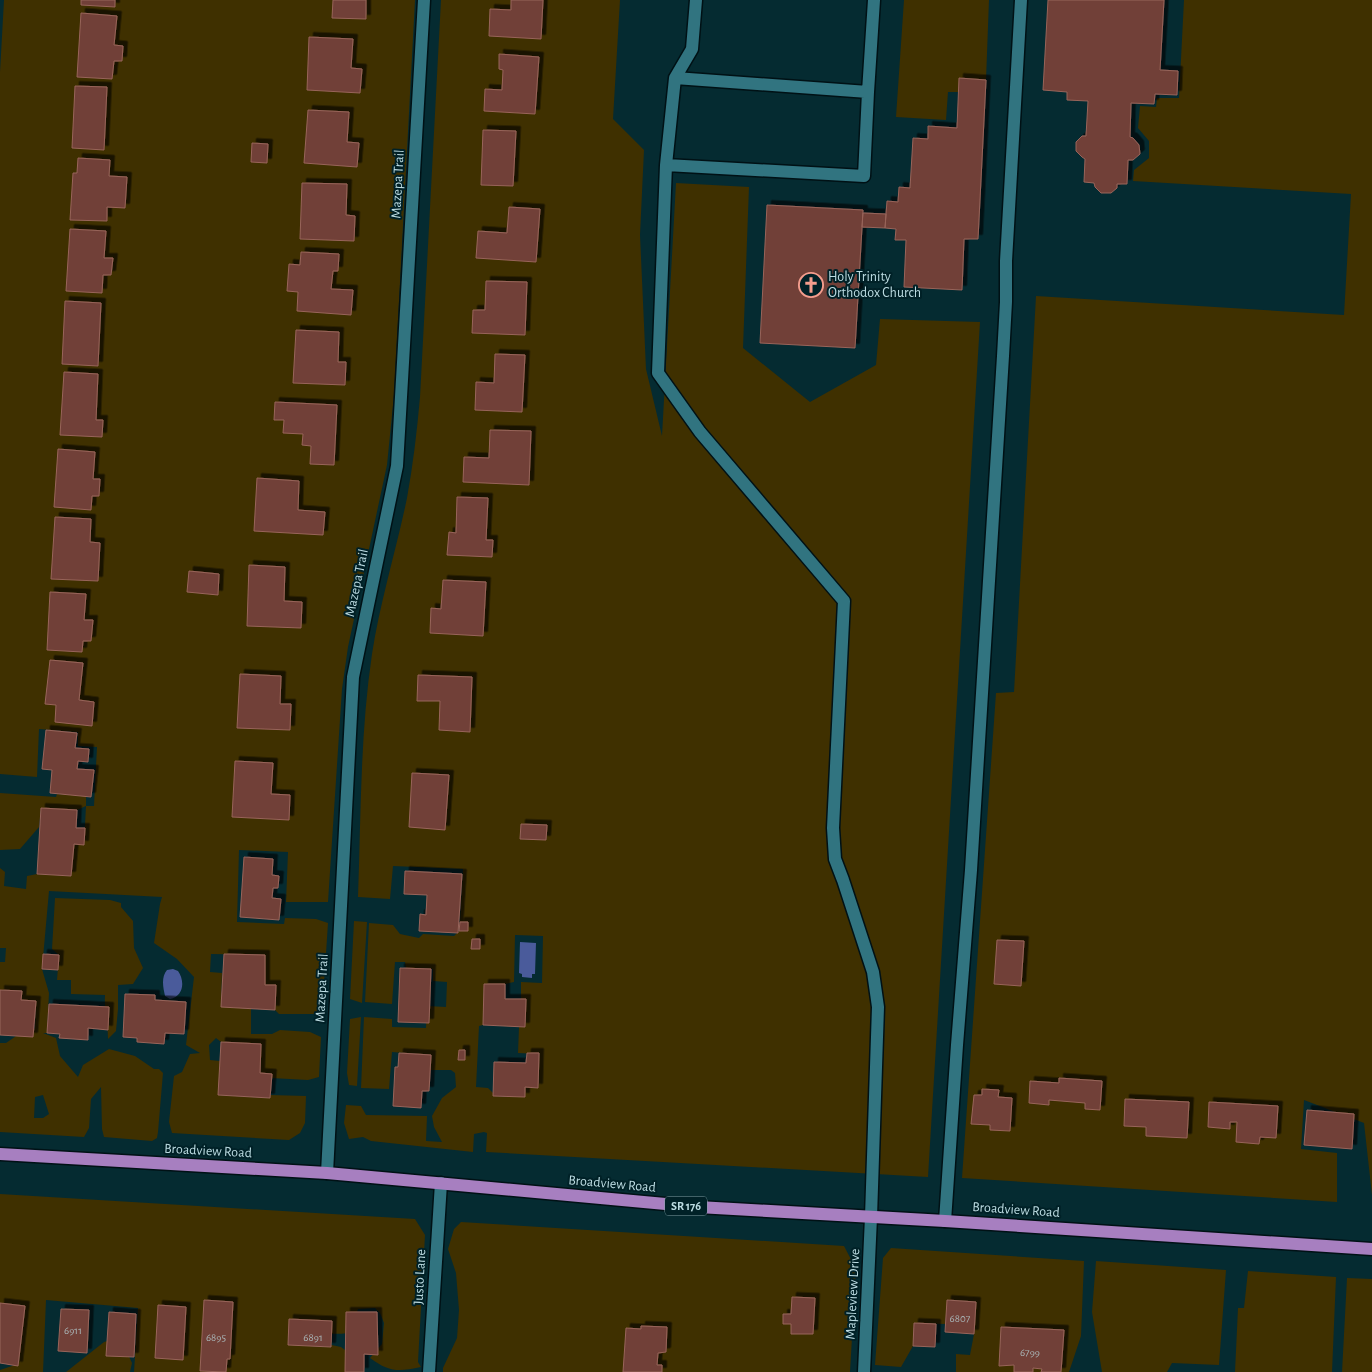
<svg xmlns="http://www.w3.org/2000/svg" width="1372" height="1372" font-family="'Alegreya Sans',sans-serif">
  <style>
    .green { fill: #3f3000; fill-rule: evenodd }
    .water { fill: #4a5b9b }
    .building { fill: #714037; stroke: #98645a; filter: url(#shadow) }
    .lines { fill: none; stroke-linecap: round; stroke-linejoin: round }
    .minor-casing { stroke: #001115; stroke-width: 15 }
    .major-casing { stroke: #001115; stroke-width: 15 }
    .minor { stroke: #317480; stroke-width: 12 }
    .major { stroke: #a77fc0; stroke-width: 12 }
    .labels { text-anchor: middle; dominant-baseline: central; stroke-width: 4; stroke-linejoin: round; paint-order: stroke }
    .number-label { font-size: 11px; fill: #a9b5b7 }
    .shield { fill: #002127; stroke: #84a4aa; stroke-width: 1 }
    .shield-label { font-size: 12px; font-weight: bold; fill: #bcdce2 }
    .street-label { font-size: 14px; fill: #bcdce2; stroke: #002127 }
    .poi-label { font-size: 14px; fill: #bcdce2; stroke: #002127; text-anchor: start }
  </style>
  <defs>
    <filter id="shadow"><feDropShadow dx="4.5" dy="-4.5" stdDeviation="0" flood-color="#0009"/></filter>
  </defs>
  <rect width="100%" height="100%" fill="#052b31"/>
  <!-- green -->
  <path class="green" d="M4 0H415L394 395 387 465 348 647 342 689 328 902H286L288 852 239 850 237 922 284 924 285 918 316 919 328 923 322 1014H279L275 1010 276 985H265V955L211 954 210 972 222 973 221 1006 251 1009V1034H272L280 1030 310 1032 321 1037 319 1077 308 1080 271 1078 260 1073 261 1044 221 1042 216 1038 209 1045 210 1060 220 1061 219 1095 270 1098V1095L306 1096 305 1123 300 1133 289 1140 172 1133 169 1122 174 1076 182 1072 190 1054 200 1053 186 1045 194 977 177 959 154 943 160 904 162 897 49 891 42 969 49 993 47 1033H43L56 1038 60 1056 78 1077 83 1065 109 1049 135 1056 154 1069H159L163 1073 158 1132 157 1138 152 1141 104 1137 102 1129 101 1087 91 1099 89 1128 84 1137 0 1132V1043H6L29 1027 35 1029 36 1001 21 1000V991L0 990V962H5L6 948H0V868L5 872 4 886 26 889 27 876 37 874 71 876 74 844H84L86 806 77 810 41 808 39 827 20 849 0 850V793L56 797 57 794 86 796V806H94L97 747 78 746V732L39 729 37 777 0 774V72ZM43 1095 49 1114 43 1118H34L35 1097Z
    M441 0H620L613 119 644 150 640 235 646 369 662 436 676 183 749 187 743 348 810 402 876 365 880 319 980 322 928 1177 486 1152 487 1133 484 1132 474 1134 473 1152 371 1141 363 1137 349 1139 344 1123 346 1105 361 1106 366 1115 427 1116 426 1141 442 1142 434 1127 432 1116 442 1098 456 1087 455 1073 451 1070H430L431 1055 392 1052 389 1089 361 1088 364 1017 392 1019V1027L426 1028 427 1006 446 1007 447 982 433 981V969L406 968 405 962H395L392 1004 365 1002 369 923 393 925 400 934 419 938 423 934 454 936 459 931H467L468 922H460L463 869 393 866 390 899 358 897C361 816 360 735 372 654 380 602 396 551 407 498 413 465 417 431 420 397ZM521 824 547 825 546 840 520 839ZM515 935 543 936 542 983 521 982V999H526L525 1027H519L518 1053 539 1054 538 1088H532L531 1084 519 1085 508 1097 496 1096 488 1088 476 1087 479 1026 483 1025 484 984H505L514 982Z
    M904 0H989L986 80 959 78V92H948L946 120 896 117Z
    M1184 0H1372V1195L1364 1123 1304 1100 1301 1149 1337 1153V1202L962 1178 996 693 1014 692 1036 296 1344 315 1351 194 1133 181 1134 170 1149 158V141L1138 128 1140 106 1156 107 1157 98H1179Z
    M55 898 110 900 121 903V907L133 921 134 948 143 968 133 984 118 985V1009L116 1031 108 1039C108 1024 104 1010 105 995L71 994V980H57L59 955 52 949Z
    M354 921 367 922 362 1003 350 999Z
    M361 1017 357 1086 349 1085 347 1073 350 1019Z
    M0 1194 415 1219 425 1235 418 1362 421 1367C398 1372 389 1372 370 1358L382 1344 384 1323 380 1313 375 1308 358 1309 350 1333C330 1335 310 1333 289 1331L288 1344 324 1347 327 1344 341 1347 357 1359 355 1372H134L138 1308 46 1300 43 1372H0V1370L18 1364 25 1306 4 1304 0 1309Z
    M461 1222 844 1246 856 1269 850 1372H443V1368L457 1338 459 1310 456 1273 448 1249 454 1229Z
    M891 1248 1084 1261 1081 1336 1069 1372H956V1354L970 1355 974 1334 976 1302 948 1300 945 1324 914 1323 913 1346 901 1367 875 1365 883 1258Z
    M1096 1261 1226 1270 1219 1365 1172 1363 1167 1372H1102L1092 1312Z
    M1248 1271 1336 1277 1332 1372H1235L1238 1308H1244Z
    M1347 1278 1372 1279V1372H1342Z
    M120 1337 132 1363 130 1372H66L104 1342Z"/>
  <!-- water -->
  <path class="water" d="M520 942 536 943 535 974H532V978L522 977V974L519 973Z
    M173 969 178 971C185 981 184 996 170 999L165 996C163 987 161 977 167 970Z"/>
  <!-- building -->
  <path class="building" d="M81 0H115V7L81 5Z
    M333 0H366V19L332 18Z
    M511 0H543L541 39 489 36 490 9 511 10Z
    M1048 0H1164L1160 70 1178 71 1177 95 1155 94 1154 104 1131 103 1130 137 1133 138 1139 145 1140 154 1133 160H1128L1127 184H1117V188L1111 193H1101L1095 187 1094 183 1084 182 1085 159 1082 157 1076 151V142L1082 136H1086L1088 101 1067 100V92L1043 90Z
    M81 13 117 16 114 45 123 46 122 61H114L112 79 77 77Z
    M309 37 353 39 351 68 362 69 360 93 307 90Z
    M499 54 539 57 535 114 484 111 485 89 502 90 503 70 499 69Z
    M959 78 986 80 978 239H964L962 290 904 287 906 240H895L896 229 885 228 887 201 898 202 899 187 910 188 913 138 928 139V126L957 128Z
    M75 86 107 87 104 150 72 148Z
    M308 110 349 112 347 142 359 143 357 167 304 163Z
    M483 130 516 131 513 186 481 185Z
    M252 143 268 144 267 163 251 162Z
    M78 158 110 160 109 176 127 177 125 208 107 207V221L70 220 73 173H77Z
    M302 183 347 184 346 215 355 216 354 241 300 239Z
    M767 205 863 210 855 348 760 343Z
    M509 207 540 209 536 262 476 258 478 231 507 233Z
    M863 213 886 214 885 228 862 227Z
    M70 229 106 231 104 258H113L111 275H103L102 293 66 291Z
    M301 252 339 254 338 271H333L331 289 353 290 351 315 297 311 298 292 287 291 289 264 300 265Z
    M486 281 527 282 525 335 472 333 473 310H485Z
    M65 301 101 303 98 366 62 364Z
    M296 330 339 332 338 362H346L345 385 293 383Z
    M495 354 525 355 522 412 475 410 476 382 494 383Z
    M64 372 98 374 96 420H103L102 437 60 435Z
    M275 402 337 405 334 465 310 464 311 446 302 445 303 434 283 433 284 420H274Z
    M490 430 531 431 529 485 463 482 464 457 489 458Z
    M58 449 95 452 93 479H100L99 496H92L91 510 54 507Z
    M257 478 299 481 298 510 325 512 323 535 254 531Z
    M457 497 488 498 486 540H493L492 557 447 555 449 532 456 533Z
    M55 517 91 519 90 542 100 543 98 581 51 579Z
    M249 565 285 567 284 601 302 602 301 628 247 626Z
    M189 571 219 574 218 595 187 592Z
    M443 580 486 582 483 636 430 633 431 608 441 609Z
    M50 592 86 594 84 620H93L91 641H83L82 652 47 650Z
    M50 660 83 663 79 700 94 702 92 726 55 722 56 705 45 704Z
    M240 674 281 676 280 704H291L290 730 237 728Z
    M418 675 472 677 470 732 439 730 440 701H417Z
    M46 730 77 733 75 748 89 749 88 762 78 761 77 769 94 770 91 797 50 793 52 770 42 769Z
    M235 761 273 763 271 794 290 795 289 820 232 817Z
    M412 773 449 775 445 830 409 827Z
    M41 808 77 810 76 828H85L84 845 74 844 71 876 37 874Z
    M521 824 547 825 546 840 520 839Z
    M244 857 273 859 272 875 279 876 278 888H273L272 898 281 899 279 920 240 917Z
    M405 871 462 874 458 933 419 931 420 914 426 915 427 895 404 894Z
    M460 922H468V931H459Z
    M472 939H480V949H471Z
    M997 940 1024 941 1021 986 994 984Z
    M43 954 59 955 58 970 42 969Z
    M224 954 265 955V985H276L275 1010 221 1007Z
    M400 968 431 969 429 1023 398 1022Z
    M484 984H505V999H526L525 1027 483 1025Z
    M0 990 22 991 21 1000 36 1001 33 1037 0 1035Z
    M125 994 155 995V1000L186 1002 184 1034 165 1033 164 1044 137 1042V1038L123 1037Z
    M49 1004 109 1007 108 1030 88 1028V1040L59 1038 60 1034 47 1033Z
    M221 1042 261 1044 260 1073 272 1074 270 1098 218 1095Z
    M459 1050H465V1060H458Z
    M399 1053 431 1055 429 1091H422L421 1108 393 1106 395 1067H398Z
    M527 1053H539L538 1088 525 1087V1097L493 1096 494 1062 526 1063Z
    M1059 1078 1102 1081 1100 1110 1085 1109V1103L1049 1100V1105L1029 1103 1030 1081 1059 1083Z
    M982 1089 999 1090 998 1097 1012 1098 1010 1131 990 1130V1125L971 1124 974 1095H982Z
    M1125 1099 1189 1102 1187 1138 1146 1136V1127L1124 1126Z
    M1209 1102 1278 1106 1276 1138 1260 1137 1259 1144 1236 1142 1237 1122H1230V1129L1208 1127Z
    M1307 1110 1354 1114 1352 1149 1304 1145Z
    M792 1297 815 1298 813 1334H791V1324H783V1314H791Z
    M204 1300 233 1302 230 1359H227L226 1372 200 1371Z
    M947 1300 976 1302 974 1334 945 1332Z
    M0 1303 25 1306 18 1366 0 1363Z
    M158 1305 186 1307 183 1360 155 1358Z
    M61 1309 89 1310 87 1353 58 1351Z
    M109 1312 136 1314 134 1357 106 1356Z
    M346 1312H377L378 1355 364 1354V1372H345Z
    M289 1319 332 1321 331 1347 288 1345Z
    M914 1323 936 1324 935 1347 913 1346Z
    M641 1326 667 1327 666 1352 658 1353 657 1365H662V1372H623L626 1328 641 1329Z
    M1001 1327 1064 1330 1061 1372H1041L1042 1369 1033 1368V1372H1014V1365L999 1366Z"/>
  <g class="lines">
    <defs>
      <path id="minor" d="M696 0 692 49 675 78 666 165 658 373 700 432 844 601 833 828 835 859 843 880 873 972 878 1007 871 1217 864 1372
        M675 78 868 92 874 0
        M666 165 864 176 868 92
        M327 1173 353 677 397 466 424 0
        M945 1221 957 1045 971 870 1003 356 1006 302V261L1021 0
        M429 1372 441 1183"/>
      <path id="major" d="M0 1154 327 1173 698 1207 945 1221 1372 1249"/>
    </defs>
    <!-- minor casing -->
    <use href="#minor" class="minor-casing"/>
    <!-- major casing -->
    <use href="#major" class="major-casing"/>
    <!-- minor -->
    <use href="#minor" class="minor"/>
    <!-- major -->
    <use href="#major" class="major"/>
  </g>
  <!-- icons -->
  <defs>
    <symbol id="church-ring" viewBox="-11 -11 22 22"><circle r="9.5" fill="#002127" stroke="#f49d8d" stroke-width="1.5"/><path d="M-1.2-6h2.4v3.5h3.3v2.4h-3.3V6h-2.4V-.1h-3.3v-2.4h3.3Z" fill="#f49d8d"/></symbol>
  </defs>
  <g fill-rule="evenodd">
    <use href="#church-ring" x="797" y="271" width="28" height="28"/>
  </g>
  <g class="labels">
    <!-- number labels -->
    <g class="number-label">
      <text x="960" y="1318">6807</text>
      <text x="73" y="1330">6911</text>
      <text x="216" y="1337">6895</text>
      <text x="313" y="1337">6891</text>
      <text x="1030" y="1352">6799</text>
    </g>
    <!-- shield labels -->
    <rect class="shield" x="665" y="1196.5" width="42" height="19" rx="4"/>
    <g class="shield-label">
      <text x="686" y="1206">SR 176</text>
    </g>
    <!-- street labels -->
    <g class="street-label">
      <text transform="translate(398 184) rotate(-87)">Mazepa Trail</text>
      <text transform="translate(357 583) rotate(-78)">Mazepa Trail</text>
      <text transform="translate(322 988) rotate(-87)">Mazepa Trail</text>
      <text transform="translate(208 1151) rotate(3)">Broadview Road</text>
      <text transform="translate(612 1184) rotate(5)">Broadview Road</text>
      <text transform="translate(1016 1210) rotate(4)">Broadview Road</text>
      <text transform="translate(420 1277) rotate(-87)">Justo Lane</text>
      <text transform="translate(853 1294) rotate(-87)">Mapleview Drive</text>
    </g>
    <!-- poi labels -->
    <g class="poi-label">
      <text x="828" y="277">Holy Trinity<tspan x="828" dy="16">Orthodox Church</tspan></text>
    </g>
  </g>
</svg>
